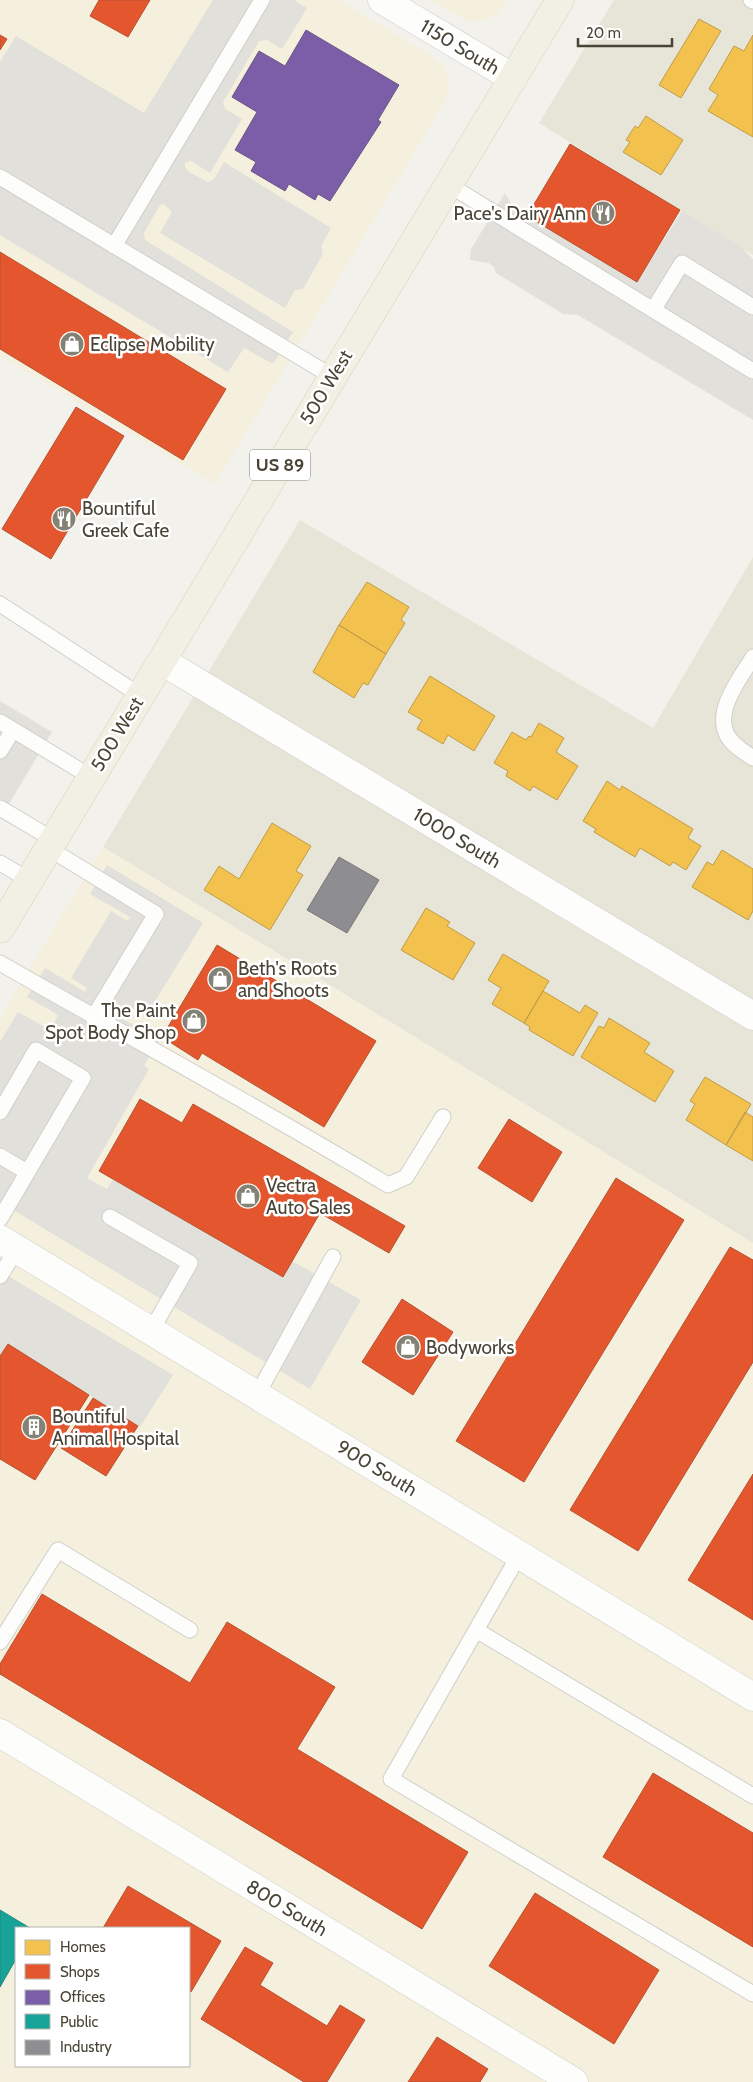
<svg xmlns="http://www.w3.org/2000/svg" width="753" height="2082" font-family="Cabin,sans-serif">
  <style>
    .residential { fill: #e7e5d8 }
    .commercial { fill: #f5f0dd; fill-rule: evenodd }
    .parking { fill: #e1e0da }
    .homes { fill: #f2c14e; stroke: #bf9c47 }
    .shops { fill: #e4572e; stroke: #b65230 }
    .offices { fill: #7b5ea7; stroke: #6c5685 }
    .public { fill: #17a398; stroke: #26877b }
    .industry { fill: #8d8d92; stroke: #797776 }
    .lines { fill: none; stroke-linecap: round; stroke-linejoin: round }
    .service-casing { stroke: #d0cfc9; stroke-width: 17 }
    .minor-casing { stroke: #d0cfc9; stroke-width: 29 }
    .primary-casing { stroke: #d5d2b7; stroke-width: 29 }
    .service { stroke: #fdfdfc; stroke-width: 15 }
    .minor { stroke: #fdfdfc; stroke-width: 28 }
    .primary { stroke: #f2f0e4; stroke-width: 28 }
    .labels { text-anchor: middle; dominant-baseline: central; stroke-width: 5; stroke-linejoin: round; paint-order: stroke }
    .shield { fill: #fff; stroke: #807d72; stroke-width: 1 }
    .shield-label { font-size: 18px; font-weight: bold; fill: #494536 }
    .street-label { font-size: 19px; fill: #494536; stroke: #fff }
    .poi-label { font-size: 19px; fill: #494536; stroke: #fff; text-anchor: start }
  </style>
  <rect width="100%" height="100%" fill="#f2f1eb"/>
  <!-- residential -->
  <path class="residential" d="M614 0H753V255L539 123Z
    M300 520 653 728 753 557V1243L103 847Z"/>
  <!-- commercial -->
  <path class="commercial" d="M0 0H338L432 56 446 69 449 86 446 100 215 484 0 356Z
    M430 0H508L496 15 489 19 469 22Z
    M103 847 753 1243V2082H0V1018ZM16 1928H189V2066H16Z"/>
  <!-- parking -->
  <path class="parking" d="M213 0H294L307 8 282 49 267 40 259 41 223 102 225 109 242 119 210 173 191 161 185 163V167L189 172 208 182 214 179 224 162 331 228 321 246 323 254 303 289 295 290 285 308 160 233 172 212 164 204 160 205 144 233 145 240 293 332 273 364 244 348 228 372 0 235V62L16 36 144 113Z
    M505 193 514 208 637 282 682 211 741 247 753 259V420L578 315 563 314 496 273 494 267 489 263 470 260 471 249Z
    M0 701 52 732 0 819Z
    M107 865 203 923 146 1016 127 1005 119 1014 121 1018 159 1040 144 1066 149 1069 87 1178 107 1189 113 1179 283 1277 292 1261 361 1300 310 1389 0 1202V1042L18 1012 43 1026H53L58 1015 27 997 45 968 85 992 87 988 71 978 111 911 127 921 130 917 90 894Z
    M0 1271 173 1375 140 1427 8 1344 0 1356Z"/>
  <!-- homes -->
  <path class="homes" d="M699 19 721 31 681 98 659 85Z
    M753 35V137L708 111 718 95 709 89 734 46 744 51Z
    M646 116 683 140 661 175 623 152 630 142 626 140 635 126 638 128Z
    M367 582 409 607 401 620 405 623 386 654 339 625Z
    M339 625 386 654 368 685 363 683 354 698 313 672Z
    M430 676 495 716 474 751 448 735 443 744 417 729 422 720 408 712Z
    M539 723 564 738 556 752 578 766 557 800 533 786 530 791 506 776 508 771 494 763 512 732 526 740 529 736 531 737Z
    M607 781 620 790 622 786 693 829 688 838 701 846 686 870 673 862 670 866 640 848 635 857 594 832 596 829 583 821Z
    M272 823 311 846 296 871 303 875 270 930 204 890 219 866 239 879Z
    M722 850 753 869V911L748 920 692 887 707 862 713 865Z
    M426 908 450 922 447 926 475 943 453 980 401 950Z
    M503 954 549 981 524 1023 492 1004 501 988 488 980Z
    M543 991 580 1013 585 1005 598 1013 573 1056 529 1030 530 1027 524 1023Z
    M609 1018 650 1043 644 1052 674 1071 655 1102 581 1057 599 1026 604 1028Z
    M705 1077 751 1104 726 1145 686 1120 695 1104 690 1101Z
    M745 1112 753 1117V1161L726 1145Z"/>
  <!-- shops -->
  <path class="shops" d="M99 0H150L128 37 90 16Z
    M0 35 7 39 0 50Z
    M570 144 680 210 637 282 527 216Z
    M0 252 226 389 183 460 0 349Z
    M76 407 124 436 51 559 2 529Z
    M217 945 376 1041 324 1127 202 1053 198 1060 162 1037Z
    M140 1099 182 1123 193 1104 405 1226 389 1253 320 1213 283 1277 99 1171Z
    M509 1119 562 1152 532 1202 478 1168Z
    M616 1178 684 1220 524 1482 456 1441Z
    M730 1247 753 1260V1362L638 1551 570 1510Z
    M402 1299 453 1332 413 1395 362 1362Z
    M8 1344 89 1395 35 1480 0 1459V1356Z
    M93 1398 138 1426 106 1476 61 1448Z
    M753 1474V1620L688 1580Z
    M42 1594 190 1683 227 1622 335 1687 297 1749 468 1852 422 1929 0 1674V1664Z
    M653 1773 753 1833V1947L603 1857Z
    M128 1886 221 1941 191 1992 189 1990V1928H103Z
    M535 1893 659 1970 614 2044 489 1966Z
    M245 1947 273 1963 260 1985 327 2026 340 2005 365 2020 327 2082H304L201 2019Z
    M437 2037 488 2069 480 2082H408Z"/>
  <!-- offices -->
  <path class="offices" d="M306 30 399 85 378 120 381 122 330 201 318 194 315 200 289 184 285 191 251 171 256 162 235 150 257 112 232 97 259 51 285 66Z"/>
  <!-- public -->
  <path class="public" d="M0 1910 30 1928H16V1959L0 1987Z"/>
  <!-- industry -->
  <path class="industry" d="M339 857 379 880 347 933 307 910Z"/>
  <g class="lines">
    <defs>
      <path id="service" d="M751 0 753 1
        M0 177 333 377
        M449 185 753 371
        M114 246 262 0
        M653 310 682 263 753 307
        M0 604 141 696
        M753 657C741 677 714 710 727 735 732 745 744 752 753 758
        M0 722 91 777
        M0 751 13 730
        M0 808 54 840
        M48 848 156 914 93 1018
        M0 863 29 880
        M0 963C129 1037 260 1108 388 1185L406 1177 443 1117
        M0 1112 36 1050 83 1078 0 1219
        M0 1156 27 1172
        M110 1217 190 1263 151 1331
        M0 1276 17 1249
        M257 1395 333 1257
        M519 1555 391 1779 753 1994
        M476 1630 753 1796
        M0 1642 58 1550 190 1630"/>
      <path id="minor" d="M382 0 513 78
        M162 661 753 1016
        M0 1239 753 1697
        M0 1733 574 2082"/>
      <path id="primary" d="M0 929 560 0"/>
    </defs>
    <!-- service casing -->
    <use href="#service" class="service-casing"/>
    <!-- minor casing -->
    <use href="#minor" class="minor-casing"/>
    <!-- primary casing -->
    <use href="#primary" class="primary-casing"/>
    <!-- service -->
    <use href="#service" class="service"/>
    <!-- minor -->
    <use href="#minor" class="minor"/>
    <!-- primary -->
    <use href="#primary" class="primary"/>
  </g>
  <!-- icons -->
  <defs>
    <symbol id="restaurant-disc" viewBox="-11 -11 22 22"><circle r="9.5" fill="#848175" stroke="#fff"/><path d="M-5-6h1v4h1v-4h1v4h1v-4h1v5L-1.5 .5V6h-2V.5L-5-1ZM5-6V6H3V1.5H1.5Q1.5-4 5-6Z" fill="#fff"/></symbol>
    <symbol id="shop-disc" viewBox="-11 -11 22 22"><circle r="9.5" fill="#848175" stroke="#fff"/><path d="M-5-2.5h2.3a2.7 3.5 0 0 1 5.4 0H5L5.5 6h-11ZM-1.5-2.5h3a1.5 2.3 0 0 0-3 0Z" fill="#fff"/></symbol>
    <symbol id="building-disc" viewBox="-11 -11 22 22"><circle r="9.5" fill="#848175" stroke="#fff"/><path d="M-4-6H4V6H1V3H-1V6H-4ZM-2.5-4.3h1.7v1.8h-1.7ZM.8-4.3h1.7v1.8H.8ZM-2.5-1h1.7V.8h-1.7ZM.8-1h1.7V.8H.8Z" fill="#fff"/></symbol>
  </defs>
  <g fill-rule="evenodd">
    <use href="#restaurant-disc" x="589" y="199" width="28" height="28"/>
    <use href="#shop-disc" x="58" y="330" width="28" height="28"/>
    <use href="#restaurant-disc" x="50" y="505" width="28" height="28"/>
    <use href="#shop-disc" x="206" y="965" width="28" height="28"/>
    <use href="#shop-disc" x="180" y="1007" width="28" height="28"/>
    <use href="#shop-disc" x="234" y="1182" width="28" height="28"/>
    <use href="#shop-disc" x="394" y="1333" width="28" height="28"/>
    <use href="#building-disc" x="20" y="1413" width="28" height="28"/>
  </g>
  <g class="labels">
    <!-- shield labels -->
    <rect class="shield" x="250" y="449.5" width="60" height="31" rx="4"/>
    <g class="shield-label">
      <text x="280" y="465">US 89</text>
    </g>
    <!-- street labels -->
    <g class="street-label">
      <text transform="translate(460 47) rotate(31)">1150 South</text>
      <text transform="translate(326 387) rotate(-59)">500 West</text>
      <text transform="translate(117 734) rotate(-59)">500 West</text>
      <text transform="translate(457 838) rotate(31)">1000 South</text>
      <text transform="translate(377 1468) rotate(31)">900 South</text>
      <text transform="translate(287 1908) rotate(31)">800 South</text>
    </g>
    <!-- poi labels -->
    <g class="poi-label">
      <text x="586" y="213" text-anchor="end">Pace's Dairy Ann</text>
      <text x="90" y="344">Eclipse Mobility</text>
      <text x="82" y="508">Bountiful<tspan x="82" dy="22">Greek Cafe</tspan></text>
      <text x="238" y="968">Beth's Roots<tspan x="238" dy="22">and Shoots</tspan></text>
      <text x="176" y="1010" text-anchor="end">The Paint<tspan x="176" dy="22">Spot Body Shop</tspan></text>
      <text x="266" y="1185">Vectra<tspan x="266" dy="22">Auto Sales</tspan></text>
      <text x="426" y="1347">Bodyworks</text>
      <text x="52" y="1416">Bountiful<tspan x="52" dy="22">Animal Hospital</tspan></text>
    </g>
  </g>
  <!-- legend -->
  <rect x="15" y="1927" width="175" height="140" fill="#ffffff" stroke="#b6b5af"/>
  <rect x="25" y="1940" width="25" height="15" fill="#f2c14e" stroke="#b6b5af"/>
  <text x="60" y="1952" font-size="15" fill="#494536">Homes</text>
  <rect x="25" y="1964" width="25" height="15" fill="#e4572e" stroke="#b6b5af"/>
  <text x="60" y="1977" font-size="15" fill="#494536">Shops</text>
  <rect x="25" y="1990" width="25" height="15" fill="#7b5ea7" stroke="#b6b5af"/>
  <text x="60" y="2002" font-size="15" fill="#494536">Offices</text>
  <rect x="25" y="2014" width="25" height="15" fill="#17a398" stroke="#b6b5af"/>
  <text x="60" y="2027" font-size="15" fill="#494536">Public</text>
  <rect x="25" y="2040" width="25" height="15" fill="#8d8d92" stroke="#b6b5af"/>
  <text x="60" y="2052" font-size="15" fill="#494536">Industry</text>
  <!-- scale -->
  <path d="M578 38v8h94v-8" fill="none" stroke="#494536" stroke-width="2.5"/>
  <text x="586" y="38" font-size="15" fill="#494536" stroke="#ffffff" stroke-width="4" paint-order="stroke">20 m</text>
</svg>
